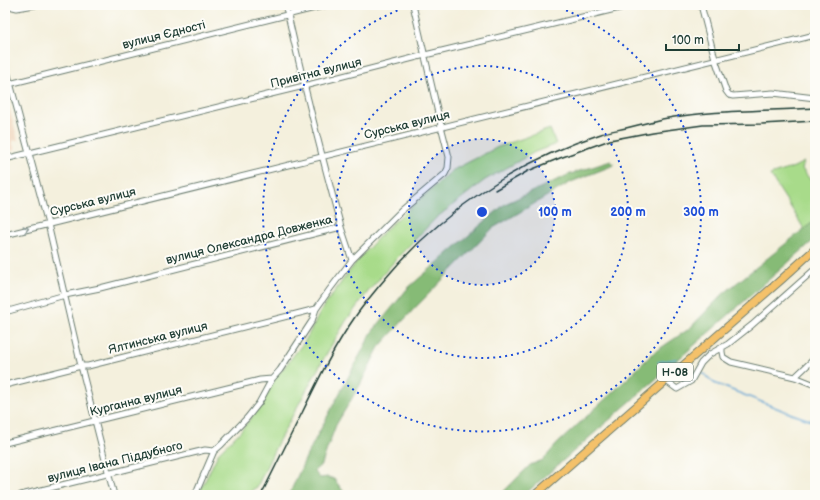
<svg xmlns="http://www.w3.org/2000/svg" width="820" height="500" font-family="'Balsamiq Sans',sans-serif">
  <style>
    .built { fill: #f0d5bc }
    .green { fill: #a8db8a; stroke: #648c5f }
    .forest { fill: #86bb76; stroke: #527c55 }
    .lines { fill: none; stroke-linecap: round; stroke-linejoin: round }
    .stream { stroke: #60a5d5; stroke-width: 1.5 }
    .minor-casing { stroke: #6a7c6f; stroke-width: 7 }
    .major-casing { stroke: #6a7c6f; stroke-width: 9 }
    .minor { stroke: #fff; stroke-width: 5 }
    .major { stroke: #f4c16a; stroke-width: 7 }
    .rail { stroke: #1f3d34; stroke-width: 1.5 }
    .oneway { stroke: #8f9e9a }
    .ring { fill: none; stroke: #1d4ed8; stroke-width: 2; stroke-dasharray: 2 4 }
    .labels { text-anchor: middle; dominant-baseline: central; stroke-width: 4; stroke-linejoin: round; paint-order: stroke }
    .shield { fill: #fdfcf7; stroke: #62766e; stroke-width: 1 }
    .shield-label { font-size: 11px; font-weight: bold; fill: #1f3d34 }
    .street-label { font-size: 12px; fill: #1f3d34; stroke: #fdfcf7 }
    .centre { fill: #1d4ed8; stroke: #fdfcf7; stroke-width: 2 }
    .ring-label { font-size: 12px; text-anchor: middle; font-weight: bold; fill: #1d4ed8; stroke: #fdfcf7; stroke-width: 4; stroke-linejoin: round; paint-order: stroke }
  </style>
  <rect width="100%" height="100%" fill="#fdfcf7"/>
  <filter id="ink" filterUnits="userSpaceOnUse"><feTurbulence type="fractalNoise" baseFrequency=".025" numOctaves="2"/><feDisplacementMap in="SourceGraphic" scale="8" xChannelSelector="R" yChannelSelector="G"/><feConvolveMatrix kernelMatrix="1 2 1 2 8 2 1 2 1" color-interpolation-filters="sRGB"/></filter>
  <filter id="wash" filterUnits="userSpaceOnUse"><feTurbulence type="fractalNoise" baseFrequency=".012" numOctaves="4" result="noise"/><feDisplacementMap in="SourceGraphic" scale="16" xChannelSelector="R" yChannelSelector="G"/><feGaussianBlur stdDeviation="0.9" result="paint"/><feColorMatrix in="noise" values="0 0 0 0 0 0 0 0 0 0 0 0 0 0 0 0 0 1.4 0 .05"/><feComposite in="paint" operator="in"/></filter>
  <g filter="url(#wash)">
    <rect width="100%" height="100%" fill="#f4f0dd"/>
    <!-- built -->
    <path class="built" d="M5 92 18 140 12 141 15 150 5 152Z"/>
    <!-- green -->
    <path class="green" d="M550 129 556 144 535 152 485 180 436 218 398 257 367 293 346 321 324 358 277 444 257 487 252 490 250 495H198L219 452 239 433 262 404 274 380 305 341 323 307 357 261 386 229 453 170 498 147Z
      M804 162 802 169 815 186V221L804 229 792 209 770 175 794 167Z"/>
    <!-- forest -->
    <path class="forest" d="M611 161 614 165 571 182 493 228 413 310 379 347 360 385 336 425 327 449 322 464 314 471 320 478 328 477 334 479 346 495H289L307 455 372 332 408 288 505 204 570 174Z
      M815 221V239L524 495H500L530 465 543 460 557 444 628 378 653 353 689 329 723 294 804 229Z"/>
    <g class="lines">
      <!-- stream -->
      <path class="stream" d="M658 362 676 359
        M688 368 692 371
        M700 373 704 374 714 383 792 414 815 422"/>
    </g>
  </g>
  <g filter="url(#ink)">
    <g class="lines">
      <defs>
        <path id="minor" d="M5 5 17 8 35 5
          M285 5 288 15C304 86 322 157 341 227
          M701 5 715 59 726 91 729 95 733 96 773 93 815 98
          M5 64 48 224 81 366 114 495
          M5 85 327 5
          M5 159 304 86 425 55 632 5
          M5 235 815 35
          M5 312 65 295 100 288 341 227 352 260 401 211 445 174 448 168 449 157 441 126 413 5
          M722 347V352L723 357 731 362 795 377 815 385
          M795 377 815 358
          M665 380 677 389 691 381 701 363 710 354 728 344 752 325 815 269
          M5 385 81 366H88L316 309
          M5 443 260 380 272 379
          M21 495 205 450 214 451
          M195 495 214 451 221 445 247 418 259 403 272 379 280 370 312 321 316 309 330 289 352 260"/>
        <path id="major" d="M535 495 782 279 815 249"/>
      </defs>
      <!-- minor casing -->
      <use href="#minor" class="minor-casing"/>
      <!-- major casing -->
      <use href="#major" class="major-casing"/>
      <!-- minor -->
      <use href="#minor" class="minor"/>
      <!-- major -->
      <use href="#major" class="major"/>
      <!-- rail -->
      <path class="rail" d="M495 190 528 171 560 158 610 140 652 132 703 125 762 124 815 121
        M261 495C275 468 288 440 302 413 318 380 334 347 355 317 364 304 375 291 385 279 441 212 517 161 601 134 609 131 618 130 626 128 638 125 650 122 662 119 711 110 765 111 815 108"/>
    </g>
    <!-- one-way arrows -->
    <defs><path id="oneway-chevron" d="M-2-3.5L2.5 0L-2 3.5" fill="none" stroke-width="1.6" stroke-linecap="round" stroke-linejoin="round"/></defs>
    <use class="oneway" href="#oneway-chevron" transform="translate(26 229) rotate(-14)"/>
  </g>
  <!-- distance rings -->
  <circle cx="482" cy="212" r="73" fill="#1d4ed8" fill-opacity=".12"/>
  <g class="ring">
    <circle cx="482" cy="212" r="73"/>
    <circle cx="482" cy="212" r="146"/>
    <path d="M555 6A219 219 0 1 1 409 6"/>
  </g>
  <g class="labels">
    <!-- shield labels -->
    <rect class="shield" x="657" y="363" width="36" height="18" rx="3"/>
    <g class="shield-label">
      <text x="675" y="372">Н-08</text>
    </g>
    <!-- street labels -->
    <g class="street-label">
      <text transform="translate(164 35) rotate(-14)">вулиця Єдності</text>
      <text transform="translate(316 73) rotate(-14)">Привітна вулиця</text>
      <text transform="translate(407 125) rotate(-14)">Сурська вулиця</text>
      <text transform="translate(93 202) rotate(-14)">Сурська вулиця</text>
      <text transform="translate(249 240) rotate(-14)">вулиця Олександра Довженка</text>
      <text transform="translate(158 338) rotate(-14)">Ялтинська вулиця</text>
      <text transform="translate(136 401) rotate(-14)">Курганна вулиця</text>
      <text transform="translate(115 462) rotate(-14)">вулиця Івана Піддубного</text>
    </g>
  </g>
  <circle cx="482" cy="212" r="6" class="centre"/>
  <g class="ring-label">
    <text x="555" y="216">100 m</text>
    <text x="628" y="216">200 m</text>
    <text x="701" y="216">300 m</text>
  </g>
  <!-- margin -->
  <rect width="820" height="500" fill="none" stroke="#fdfcf7" stroke-width="20"/>
  <!-- scale -->
  <path d="M666 44v6h73v-6" fill="none" stroke="#1f3d34" stroke-width="2"/>
  <text x="672" y="44" font-size="12" fill="#1f3d34" stroke="#fdfcf7" stroke-width="3" paint-order="stroke">100 m</text>
</svg>
